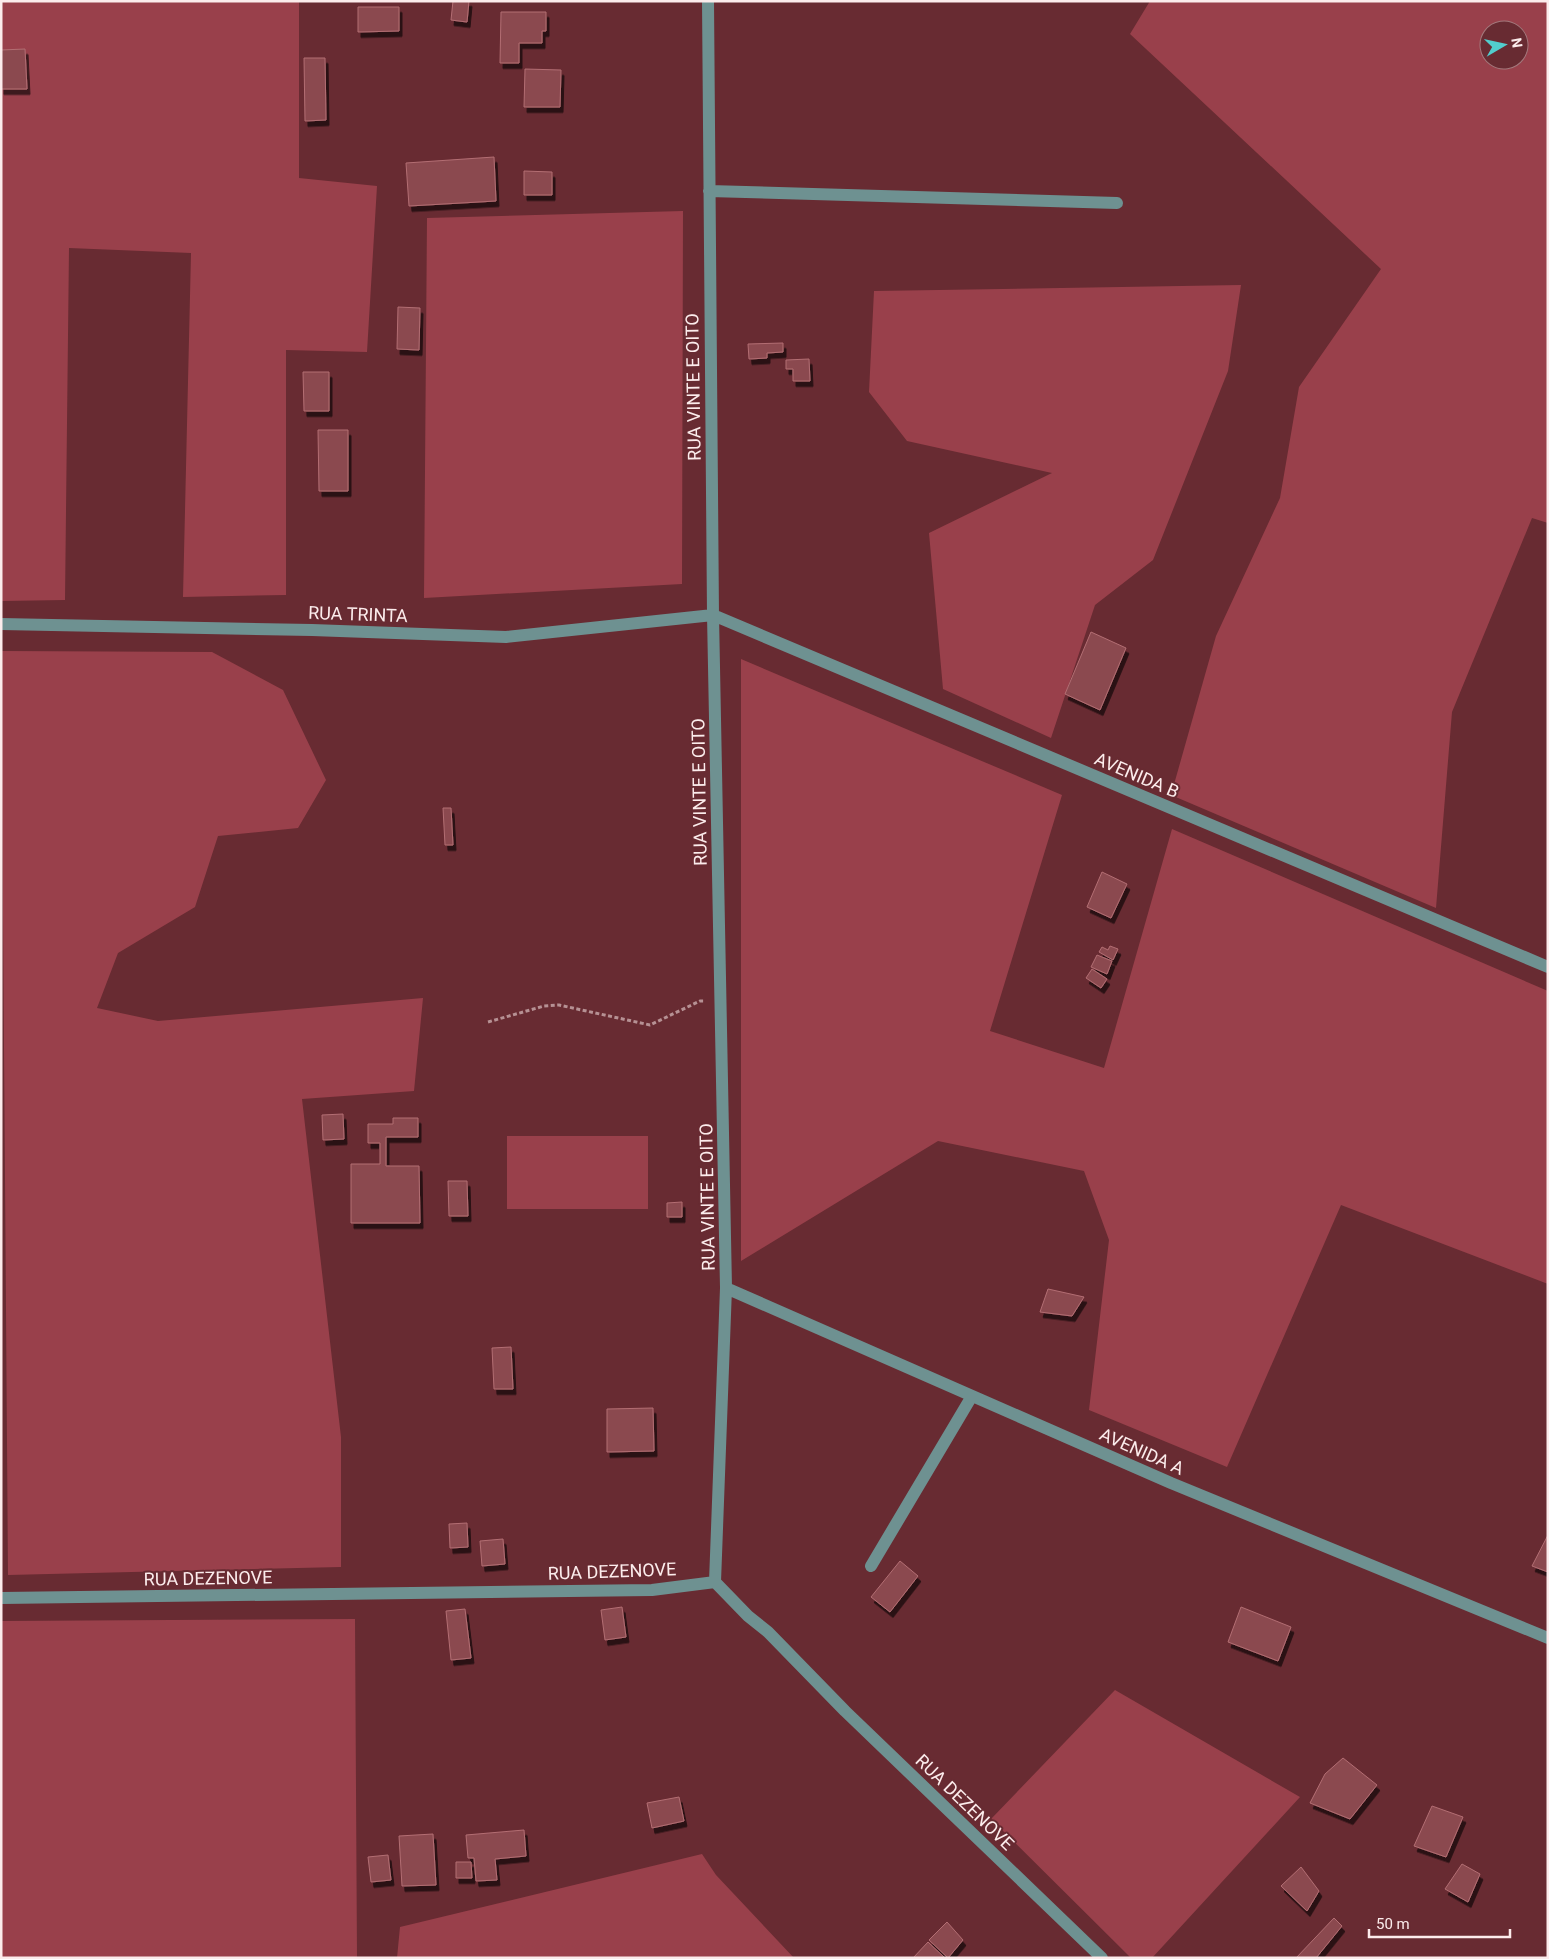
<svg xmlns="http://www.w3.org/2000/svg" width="1549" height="1959" font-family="Roboto,sans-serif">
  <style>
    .green { fill: #99404b; fill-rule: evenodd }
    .building { fill: #8b4a50; stroke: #b36e73; filter: url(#shadow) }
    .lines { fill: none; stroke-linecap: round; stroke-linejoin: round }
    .path { stroke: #b69194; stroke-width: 3; stroke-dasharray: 4 2.5; stroke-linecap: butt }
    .minor { stroke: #6e9191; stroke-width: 12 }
    .labels { text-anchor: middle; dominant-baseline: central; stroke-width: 4; stroke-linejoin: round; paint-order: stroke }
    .street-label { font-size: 18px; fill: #fcecec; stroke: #682b32 }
  </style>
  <defs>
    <filter id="shadow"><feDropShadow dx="3" dy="5.5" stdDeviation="0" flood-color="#0009"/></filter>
  </defs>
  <rect width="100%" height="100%" fill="#682b32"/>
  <!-- green -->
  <path class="green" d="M1 1H299V178L377 186 367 352 286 350V595L183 597 191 253 69 248 65 600 1 601Z
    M1150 1H1548V523L1532 518 1452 712 1436 908 1171 795 1216 636 1280 498 1299 387 1381 269 1130 34ZM1489 30H1519V60H1489Z
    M683 211 682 584 424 598 427 218Z
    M1241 285 1228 371 1153 560 1095 605 1051 738 943 689 929 533 1052 473 907 441 869 392 874 291Z
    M1 651 212 652 283 690 326 780 298 828 218 836 195 907 118 953 97 1008 158 1021 423 998 414 1091 302 1099 341 1437V1567L8 1575Z
    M741 659 1062 795 990 1031 1104 1068 1172 829 1548 991V1284L1341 1205 1227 1467 1089 1410 1109 1240 1084 1171 938 1141 741 1261Z
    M507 1136H648V1209H507Z
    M355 1619 357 1958H1V1621Z
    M1115 1690 1300 1797 1152 1958H1131L991 1819Z
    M702 1854 716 1875 794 1958H397L400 1927Z"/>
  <!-- building -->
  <path class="building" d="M453 1H469L467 22 451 20Z
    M358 7H399V31L358 32Z
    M501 12H546V31H542V43H519V63H500Z
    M25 49 27 89H1V50Z
    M304 58H325L326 120 305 121Z
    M525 69 561 70 560 107H524Z
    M494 157 496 201 409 206 406 163Z
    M524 171 552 172V195H524Z
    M398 307 420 308 419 350 397 349Z
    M783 343V352L767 353V358L749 359 748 344Z
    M809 359 810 381H793V369H786V360Z
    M303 372H329V411H304Z
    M318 430H348V491H319Z
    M1091 632 1126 648 1100 710 1065 694Z
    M443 808H451L453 845H445Z
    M1102 872 1127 884 1111 918 1087 907Z
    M1110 946 1118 949 1113 960 1099 952 1102 947 1108 950Z
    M1097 955 1112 961 1107 974 1091 967Z
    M1092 969 1107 979 1101 988 1086 978Z
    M343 1114 344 1139 323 1140 322 1115Z
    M393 1118H418V1137H386V1166H419L420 1223H351V1164H380V1143H368V1124H393Z
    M448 1181H467L468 1216H449Z
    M682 1202V1217H667V1203Z
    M1048 1289 1084 1297 1072 1316 1040 1312Z
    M511 1347 513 1389H494L492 1348Z
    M653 1408 654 1451 607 1452V1409Z
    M467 1523 468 1547 450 1548 449 1524Z
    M1548 1535V1572L1532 1566Z
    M503 1539 505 1564 482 1566 480 1541Z
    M900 1561 918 1576 890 1612 871 1597Z
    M622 1607 626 1637 605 1640 601 1610Z
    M1241 1607 1291 1627 1278 1661 1228 1642Z
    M465 1609 471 1658 451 1660 446 1611Z
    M1343 1758 1377 1785 1350 1819 1310 1803 1325 1774Z
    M679 1797 684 1821 652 1828 647 1803Z
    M1432 1806 1463 1817 1446 1857 1414 1846Z
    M524 1830 526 1856 495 1859 497 1880 476 1881 474 1858H468L466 1835Z
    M433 1834 436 1885 402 1886 399 1836Z
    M388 1855 391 1880 371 1882 368 1857Z
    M456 1862H471L472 1878H456Z
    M1462 1864 1480 1874 1468 1902 1445 1889Z
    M1301 1867 1319 1891 1307 1911 1281 1886Z
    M1334 1918 1342 1926 1316 1958H1296Z
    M947 1922 963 1940 948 1958 929 1940Z
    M928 1942 945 1958H913Z"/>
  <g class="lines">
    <!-- path -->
    <path class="path" d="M488 1022 544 1006 559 1005 650 1025 700 1001H705"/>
    <!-- minor -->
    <path class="minor" d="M708 1 713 615 726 1288 715 1582
      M709 191 1117 203
      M1 624 312 630 506 637 713 615 1548 967
      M726 1288 1171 1483 1548 1638
      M871 1566 972 1396
      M1 1598 652 1590 715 1582 748 1616 768 1632 845 1711 1102 1958"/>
  </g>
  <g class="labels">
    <!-- street labels -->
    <g class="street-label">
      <text transform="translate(693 387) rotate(-91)">RUA VINTE E OITO</text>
      <text transform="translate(358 614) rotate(2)">RUA TRINTA</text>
      <text transform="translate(1137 775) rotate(23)">AVENIDA B</text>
      <text transform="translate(699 792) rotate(-91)">RUA VINTE E OITO</text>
      <text transform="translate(707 1197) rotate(-91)">RUA VINTE E OITO</text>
      <text transform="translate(1142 1451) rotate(24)">AVENIDA A</text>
      <text transform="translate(612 1571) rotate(-2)">RUA DEZENOVE</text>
      <text transform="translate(208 1578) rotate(-1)">RUA DEZENOVE</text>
      <text transform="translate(965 1802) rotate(44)">RUA DEZENOVE</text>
    </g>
  </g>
  <!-- border -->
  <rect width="1549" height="1959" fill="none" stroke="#fcecec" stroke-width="5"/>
  <!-- north arrow -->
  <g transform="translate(1504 45) rotate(81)"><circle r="24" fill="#682b32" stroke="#a3787c"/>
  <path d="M0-4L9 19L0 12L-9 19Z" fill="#52cdcd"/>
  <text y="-8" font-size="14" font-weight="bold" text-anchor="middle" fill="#fcecec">N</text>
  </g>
  <!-- scale -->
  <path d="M1369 1929v8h141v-8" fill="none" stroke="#fcecec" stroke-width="2.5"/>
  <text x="1376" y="1929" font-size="15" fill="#fcecec" stroke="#682b32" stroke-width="4" paint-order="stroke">50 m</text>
</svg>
